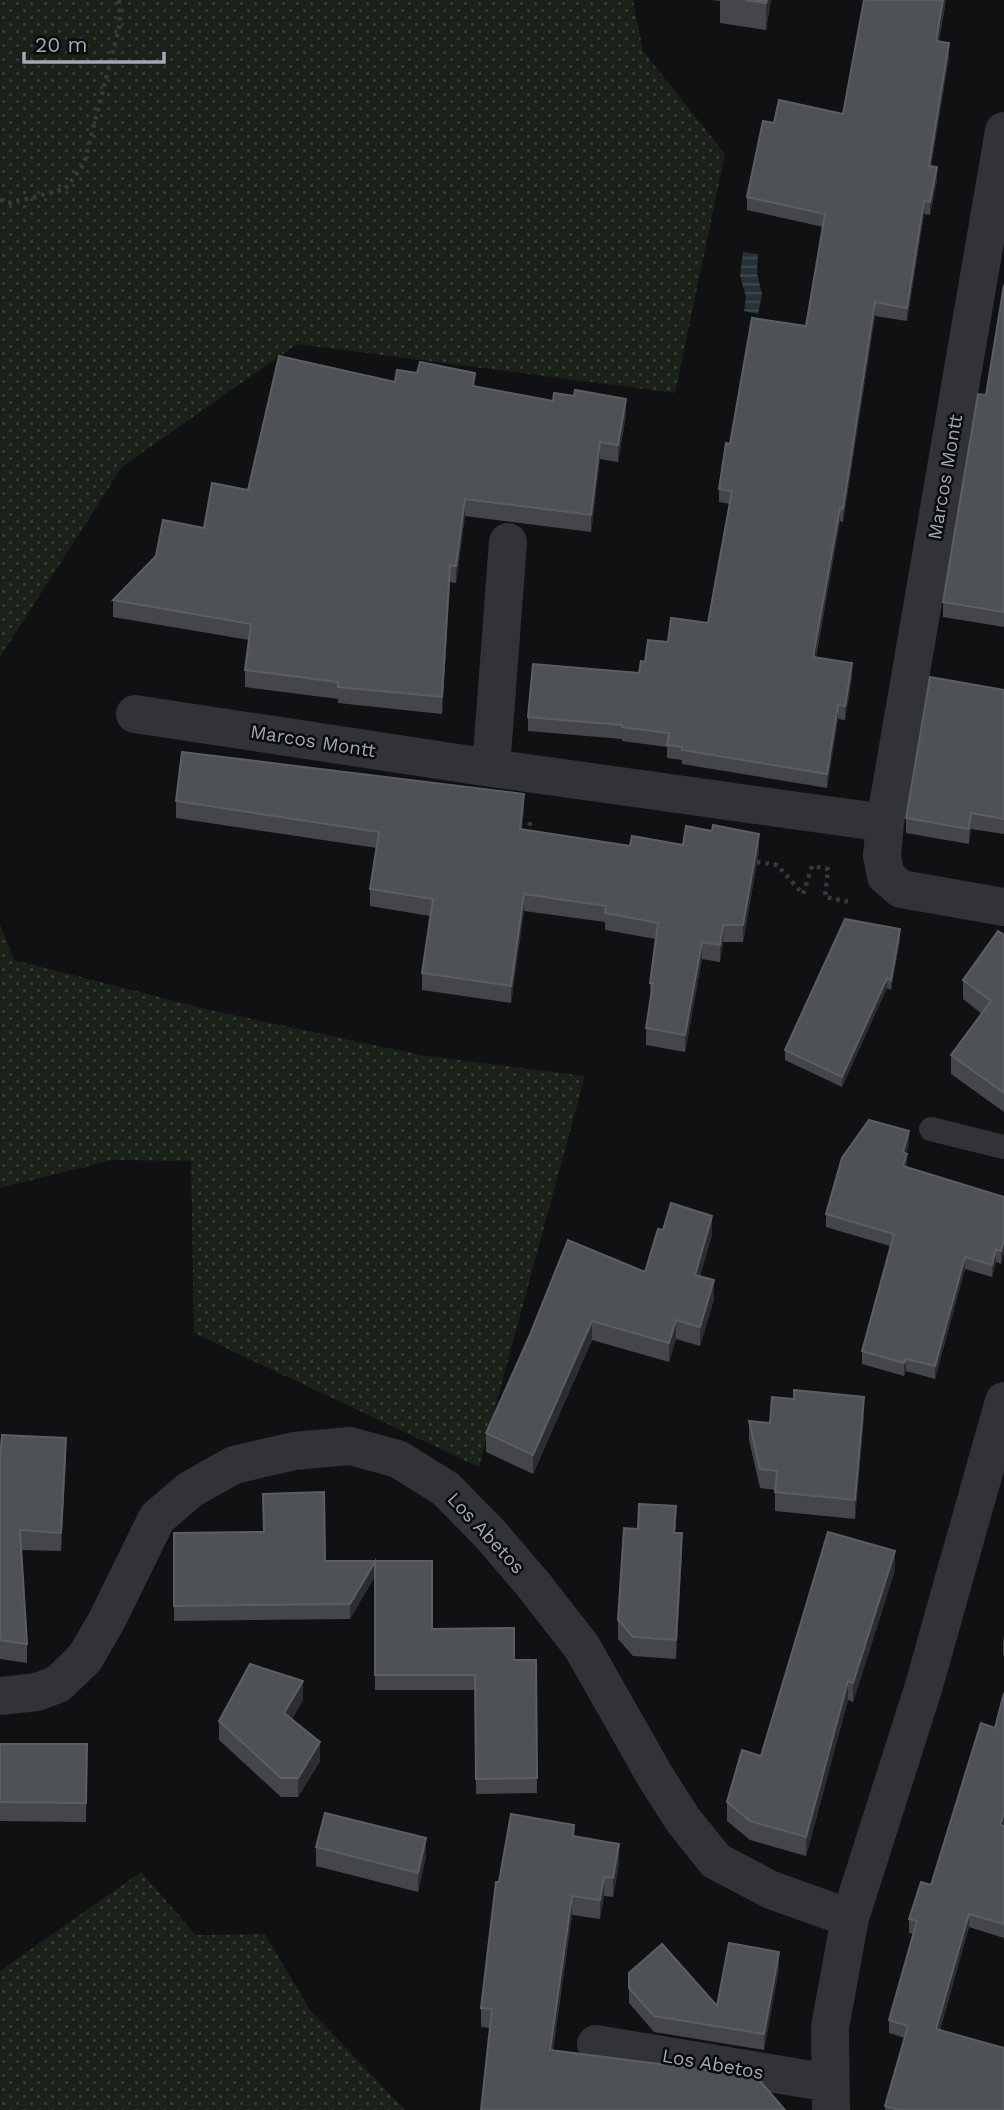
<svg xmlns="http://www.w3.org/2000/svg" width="1004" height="2110" font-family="'Work Sans',sans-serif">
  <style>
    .grass { fill: url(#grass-dots) }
    .water { fill: url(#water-rules) }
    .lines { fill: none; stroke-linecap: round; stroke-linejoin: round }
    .path { stroke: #373a3f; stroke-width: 4.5; stroke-dasharray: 3.5 5; stroke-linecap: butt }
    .service { stroke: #323338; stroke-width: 24 }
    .minor { stroke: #323338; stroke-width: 38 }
    .wall { fill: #44464b }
    .shaded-wall { fill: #2b2d30 }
    .building { fill: #4e5156; stroke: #5b5f65; stroke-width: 2 }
    .labels { text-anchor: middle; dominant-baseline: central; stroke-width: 5; stroke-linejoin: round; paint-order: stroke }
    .street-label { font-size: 19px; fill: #a1a9b5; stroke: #0c0c0e }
  </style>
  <defs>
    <pattern id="grass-dots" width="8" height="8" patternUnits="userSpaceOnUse" patternTransform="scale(1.75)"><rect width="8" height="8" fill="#192119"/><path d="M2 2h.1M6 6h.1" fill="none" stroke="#373e38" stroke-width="1.8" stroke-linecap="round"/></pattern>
    <pattern id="water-rules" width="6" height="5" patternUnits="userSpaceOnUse" patternTransform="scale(1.75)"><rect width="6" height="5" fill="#263237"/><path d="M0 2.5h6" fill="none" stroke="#424d52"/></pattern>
  </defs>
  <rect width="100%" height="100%" fill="#111113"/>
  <!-- grass -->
  <path class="grass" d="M0 0H633L643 51 725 154 675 393 297 344 122 467 0 657Z
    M0 924 14 960 210 1010 421 1055 585 1076 479 1467 194 1333 191 1161 113 1160 0 1188Z
    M141 1872 196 1935 265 1934 310 2010 405 2110H0V1971Z"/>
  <!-- water -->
  <path class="water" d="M743 252 758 254 757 274 762 294 758 314 744 311 746 297 740 276Z"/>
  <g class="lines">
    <!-- path -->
    <path class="path" d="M0 200 11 203 65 189 84 164 120 24 119 0
      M528 834 531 817
      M757 862 777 865 803 894 812 866 828 869 825 897 850 902"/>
    <!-- service -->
    <path class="service" d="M931 1129 1004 1147"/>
    <!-- minor -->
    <path class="minor" d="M1004 131 885 823 882 856 886 876 901 889 1004 907
      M135 714 491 768 885 823
      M491 768 508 542
      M0 1696 37 1692 58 1684 85 1658 107 1620 157 1518 191 1489 234 1465 294 1451 350 1446 398 1459 446 1489 490 1534 532 1583 582 1647 655 1776 683 1820 716 1861 771 1890 850 1918
      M596 2044 830 2083
      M831 2110 830 2027 850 1918 923 1689 1004 1401"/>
  </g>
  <!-- wall -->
  <path class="wall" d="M712 0H771L766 30 720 23V1Z
    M864 0H946L939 41 949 57 931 166 937 180 930 215 924 214 907 321 875 316 843 522 840 521 816 658 852 677 845 720 838 719 827 788 682 764V760L667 758V747L622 741V739L528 731V717L639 673 645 662 668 642 708 623 730 504 719 502V489L730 444 806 326 823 227 747 210V197L774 123 843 114Z
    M1004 285V627L943 617V602L986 395Z
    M417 373 475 387 626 415 618 462 600 459 591 532 465 516 456 583 450 582 442 714 338 703V699L245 687V670L249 640 113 617V600L204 528 248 490 395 382Z
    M1004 690V834L971 829 969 844 906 833V818Z
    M176 801 524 811 522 830 630 846 683 845 759 851 743 942H723L720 962 702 959 685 1052 646 1045V1028L651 1000 650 983 656 939 605 930V922L524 911 511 1003 422 990V973L430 916 370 906V889L377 848 176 818Z
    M1004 935V1112L951 1074V1055L982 1014 963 999V980Z
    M900 939 891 990 887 988 842 1087 785 1060V1050Z
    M909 1144 906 1153 907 1167 1004 1197 1001 1264 996 1262 992 1277 965 1269 935 1379 906 1371 904 1376 862 1364V1351L890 1246 826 1227V1214Z
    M663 1230 712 1235 700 1276 714 1299 700 1346 676 1339 669 1362 592 1340 533 1474 486 1452V1433L529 1337 645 1272Z
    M864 1416 855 1519 775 1511V1490L760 1488 749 1440V1421L770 1423Z
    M66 1457 61 1551 21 1550 27 1644V1663L0 1659V1459Z
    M676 1525 675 1533 682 1552 676 1659 633 1656 618 1639V1620L638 1529Z
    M174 1533 325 1561H432V1629L514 1660H536L537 1793 476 1794 475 1690H375V1576L350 1619 174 1621Z
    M895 1570 853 1702 848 1700 806 1856 750 1840 727 1821V1802Z
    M1004 1636V1656L1003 1655V1642Z
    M1004 1693V1938L969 1927 940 2030 1004 2110H885V2106L905 2038 889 2033V2020L913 1934 909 1933V1919L931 1885 995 1728Z
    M303 1700 292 1719 320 1761 298 1797H281L219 1740V1721Z
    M0 1744H87L86 1822 0 1821Z
    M574 1836 619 1863 613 1897 604 1896 600 1919 572 1915 553 2050 701 2070V2065L754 2074 481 2110 490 2028 481 2027V2008L499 1882Z
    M316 1847 426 1857 418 1892 316 1866Z
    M779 1968 764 2050 654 2032 629 2003V1973L717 2006Z"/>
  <!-- shaded-wall -->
  <path class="shaded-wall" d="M767 0H771L766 30V3Z
    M943 0H946L936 54V41Z
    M949 43V57L929 179V166Z
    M937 167V180L930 215V202Z
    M924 201V214L907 321V308Z
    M875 302V316L843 522V509Z
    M626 399V415L618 462V445Z
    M600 442V459L591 532V515Z
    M465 499V516L456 583V566Z
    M840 508V521L813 671V657Z
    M450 565V582L442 714V697Z
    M852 663V677L845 720V706Z
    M838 705V719L827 788V774Z
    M524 794V811L520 846V829Z
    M971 813V829L969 844V829Z
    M759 834V851L743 942V925Z
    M524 894V911L511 1003V986Z
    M723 925V942L720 962V945Z
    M900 929V939L891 990V980Z
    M702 942V959L685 1052V1035Z
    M887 978V988L842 1087V1077Z
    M909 1131V1144L903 1165V1152Z
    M907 1154V1166L903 1179V1166Z
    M712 1216V1235L695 1294V1275Z
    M1004 1240V1253L1001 1264V1251Z
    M996 1249V1262L992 1277V1265Z
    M965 1257V1269L935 1379V1366Z
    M714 1280V1299L700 1346V1327Z
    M676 1320V1339L669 1362V1343Z
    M592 1321V1340L533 1474V1455Z
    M906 1359V1371L904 1376V1363Z
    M864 1397V1416L855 1519V1500Z
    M66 1438V1457L61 1551V1533Z
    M682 1533V1552L676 1659V1640Z
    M895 1551V1570L853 1702V1683Z
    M375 1562V1576L350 1619V1604Z
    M303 1681V1700L284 1732V1713Z
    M848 1681V1700L806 1856V1837Z
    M320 1742V1761L298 1797V1778Z
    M1004 1813V1826L1000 1825Z
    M426 1838V1857L418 1892V1873Z
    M619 1844V1863L613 1897V1878Z
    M604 1877V1896L600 1919V1900Z
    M572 1896V1915L550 2068V2050Z
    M969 1914V1927L936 2042V2029Z
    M779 1952V1968L764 2050V2034Z"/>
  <!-- building -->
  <path class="building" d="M746 0H767L766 3Z
    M864 0H943L936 41 949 43 929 166 937 167 930 202 924 201 907 308 875 302 843 509 840 508 813 657 852 663 845 706 838 705 827 774 682 750V747L667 745 669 733 622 727V725L528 717 533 664 639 673 641 661 645 662 648 640 668 642 671 618 708 623 732 491 719 489 726 443 730 444 752 318 806 326 825 214 747 197 763 121 774 123 779 100 843 114Z
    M1004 285V612L943 602 978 394 986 395Z
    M279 356 395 382 397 370 417 373 420 362 475 373 473 386 553 401 554 393 574 396 575 390 626 399 618 445 600 442 591 515 465 499 456 566 450 565 442 697 338 687V682L245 670 251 624 113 600 156 556 163 520 204 528 212 483 248 490Z
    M930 677 1004 690V819L971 813 969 829 906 818Z
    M182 752 524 794 520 829 630 846 632 836 683 845 686 826 712 831 713 825 759 834 743 925H723L720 945 702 942 685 1035 646 1028 653 983H650L658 923 605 913 606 906 524 894 511 986 422 973 433 899 370 889 379 832 176 801Z
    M845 919 900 929 891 980 887 978 842 1077 785 1050Z
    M998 931 1004 935V1093L951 1055 991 1001 963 980Z
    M869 1120 909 1131 903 1152 907 1154 903 1166 1004 1197V1240L1001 1251 996 1249 992 1265 965 1257 935 1366 906 1359 904 1363 862 1351 894 1234 826 1214 842 1158Z
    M671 1203 712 1216 695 1275 714 1280 700 1327 676 1320 669 1343 592 1321 533 1455 486 1433 529 1337 568 1240 645 1272 658 1229 663 1230Z
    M794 1390 864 1397 855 1500 775 1492 777 1471 760 1469 749 1421 770 1423 772 1397 794 1399Z
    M2 1435 66 1438 61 1533 20 1530 27 1644 0 1640V1459Z
    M324 1492 325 1561H432V1629L514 1628V1660H536L537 1778 476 1779 475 1675H375V1562L350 1604 174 1606V1533L264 1532 263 1494Z
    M639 1504 676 1506 674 1533H682L676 1640 633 1637 618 1620 624 1528 638 1529Z
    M828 1532 895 1551 853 1683 848 1681 806 1837 750 1821 727 1802 742 1750 761 1756Z
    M250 1664 303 1681 284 1713 320 1742 298 1778H281L219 1721Z
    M1004 1693V1813L1000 1825 1004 1826V1924L969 1914 936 2029 1004 2048V2110H900L885 2106 908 2026 889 2020 917 1921 909 1919 921 1882 931 1885 981 1723 995 1728Z
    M0 1744H87L86 1803 0 1802Z
    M325 1813 426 1838 418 1873 316 1847Z
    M511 1814 574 1825 573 1836 619 1844 613 1878 604 1877 600 1900 572 1896 550 2050 706 2070 701 2065 754 2074 785 2110H481L492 2009 481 2008 496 1882H499Z
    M729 1943 779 1952 764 2034 654 2016 629 1988V1973L662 1944 717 2006Z"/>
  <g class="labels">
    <!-- street labels -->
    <g class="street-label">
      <text transform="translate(945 477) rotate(-80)">Marcos Montt</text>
      <text transform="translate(313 741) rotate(9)">Marcos Montt</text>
      <text transform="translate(486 1533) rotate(47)">Los Abetos</text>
      <text transform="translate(713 2064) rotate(10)">Los Abetos</text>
    </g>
  </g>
  <!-- scale -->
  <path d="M24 52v10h140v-10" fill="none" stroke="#a1a9b5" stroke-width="3.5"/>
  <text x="35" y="52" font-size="21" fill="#a1a9b5" stroke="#0c0c0e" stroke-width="5" paint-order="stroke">20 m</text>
</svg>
